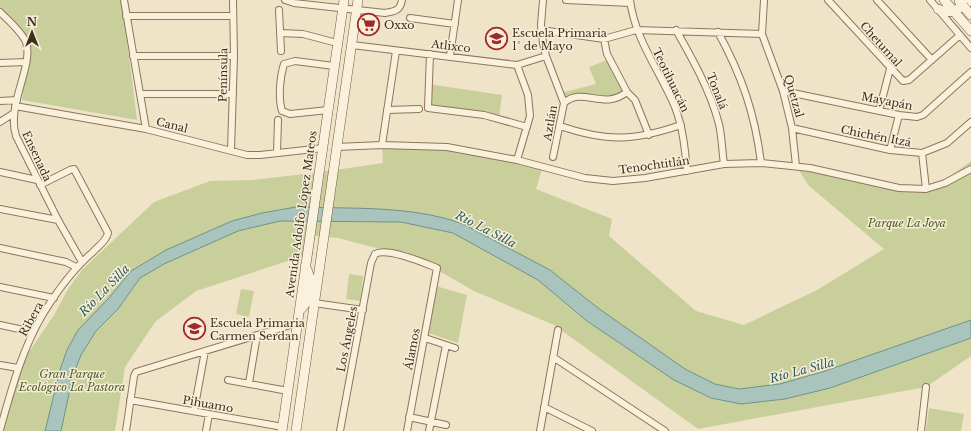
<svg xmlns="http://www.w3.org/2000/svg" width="971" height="431" font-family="'Libre Baskerville',serif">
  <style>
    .green { fill: #c9cf9b }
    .water { fill: #a9c4bc; stroke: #6f938a }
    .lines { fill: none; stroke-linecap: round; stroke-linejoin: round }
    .street-casing { stroke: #8d765c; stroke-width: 8 }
    .secondary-casing { stroke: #6f573f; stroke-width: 10 }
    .street { stroke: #faf1dc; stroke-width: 6 }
    .secondary { stroke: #faf1dc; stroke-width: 9 }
    .labels { text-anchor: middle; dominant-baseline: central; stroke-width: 3; stroke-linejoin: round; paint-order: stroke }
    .poi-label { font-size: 11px; fill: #3d2e20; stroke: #f7eed8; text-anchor: start }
    .street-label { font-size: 11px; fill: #3d2e20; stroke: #f7eed8 }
    .park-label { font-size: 11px; font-style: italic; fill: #4d5a26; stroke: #f7eed8 }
    .water-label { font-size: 12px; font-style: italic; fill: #2f5d5a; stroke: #f7eed8 }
  </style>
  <rect width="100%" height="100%" fill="#f0e4c8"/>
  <!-- green -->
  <path class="green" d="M0 0H122L137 120 22 100 28 43 0 8Z
    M610 59 627 92 619 99 581 97 564 103 561 93 596 84 589 67Z
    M428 84 502 95 499 118 430 109Z
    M382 145 433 146 543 166 536 189 612 219 609 236 696 311 744 325 817 290 884 249 809 186 796 166 889 186 934 188 971 161V356L926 387 698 429 554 325 474 291 406 252 372 247 338 238 315 236 312 257H300L196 291 155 322 125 367 115 431H0L18 368 54 315 68 289 82 270 154 202 210 181 251 180 314 173 383 163Z
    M349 274 363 276 360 301 346 299Z
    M436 286 467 295 458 343 428 333Z
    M241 289 254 291 249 317 236 314Z
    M929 408 964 414 961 431H926Z"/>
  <!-- water -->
  <path class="water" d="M296 207C351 209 411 205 463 224L550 270 598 308 685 369 715 384 739 389 780 384 822 372 971 320V338L830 388 785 399 741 404 711 398 674 380 587 321 538 280 453 233 401 222 280 221 238 231 164 264 140 278 118 309 96 331 81 355 73 375 61 431H45L60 370 67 350 78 330 109 298 131 271 166 250 232 221 262 213Z"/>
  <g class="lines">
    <defs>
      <path id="street" d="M124 0 146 129
        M285 0 294 3 385 13C395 11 400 11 402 0
        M543 0 541 25 543 43 546 56 564 103 553 157
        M566 0 630 3
        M630 0C635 40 660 71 675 107 683 128 685 149 687 171
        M764 0 762 34 783 91 792 128 796 166
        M828 0 903 81 909 80 960 35
        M877 0 932 60
        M930 0 971 48
        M969 0 971 3
        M279 10 281 51
        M0 12C8 20 21 31 26 42 34 66 6 105 16 136L58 220 82 262
        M126 16H233
        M410 18 455 24
        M541 30 604 39 636 30 762 34
        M676 30C693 60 710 90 719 124 722 137 722 151 724 164
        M718 32C742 76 755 114 761 163
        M280 33 303 34 337 43
        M604 39 607 54 627 92 635 100 649 135
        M352 45 517 65 546 56
        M430 54 428 108 484 115 527 127
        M133 56H234
        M450 56 458 0
        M0 63 26 62
        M783 91 899 115 917 117 923 115 971 72
        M140 94H233
        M0 101 17 100
        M564 103C583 86 603 111 627 92
        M15 106 146 129 247 155H260L323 148
        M328 110 290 114 282 111C278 98 280 77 284 64L295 61 334 66
        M387 110 419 109
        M879 111 890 69
        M0 122 14 113
        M560 126C607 142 634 141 681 125
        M792 128 890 150 922 153 947 143 971 122
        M382 145 396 51
        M336 147 382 145 447 147 517 160 585 178 613 181 645 178 724 164 761 163 810 168 899 188 926 189 945 183 971 169
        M231 150 234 56 233 0
        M890 150 899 115
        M277 153 278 120
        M922 153 926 189
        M517 160 530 116 528 95 517 65
        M0 172 37 180
        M0 209 58 220
        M0 248 66 262 76 267
        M0 287 54 298
        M314 303 363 310
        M0 325 33 332
        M425 338 455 348
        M553 357 665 431
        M0 365 18 368
        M228 380 288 391
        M249 383 257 335
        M130 400 283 427
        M544 407 592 431
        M194 411 205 351
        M409 417 446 425
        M0 430C11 391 22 349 43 314 57 291 73 269 93 252 98 246 106 242 108 233L74 169 70 170 40 185
        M126 431 134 376 136 372 297 323
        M206 431 209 414
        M340 431 371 263 375 254C388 247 424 263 437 268L407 431
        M429 431 446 345
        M540 431 558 330
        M921 431 926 387"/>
      <path id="secondary" d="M944 0 971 31
        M959 1 971 15
        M938 9C948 14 961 13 963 0
        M299 311C313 299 314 282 305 266
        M282 431 344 0
        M296 431 358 0"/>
    </defs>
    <!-- street casing -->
    <use href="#street" class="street-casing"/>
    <!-- secondary casing -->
    <use href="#secondary" class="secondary-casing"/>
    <!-- street -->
    <use href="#street" class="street"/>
    <!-- secondary -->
    <use href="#secondary" class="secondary"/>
  </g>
  <!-- icons -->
  <defs>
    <symbol id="supermarket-ring" viewBox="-11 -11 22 22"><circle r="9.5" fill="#f7eed8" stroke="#9e2a2b" stroke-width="1.5"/><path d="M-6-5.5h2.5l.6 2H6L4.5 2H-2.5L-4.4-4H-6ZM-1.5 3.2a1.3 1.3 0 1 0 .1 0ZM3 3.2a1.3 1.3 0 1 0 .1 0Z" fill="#9e2a2b"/></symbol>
    <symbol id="school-ring" viewBox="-11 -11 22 22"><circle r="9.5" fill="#f7eed8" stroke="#9e2a2b" stroke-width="1.5"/><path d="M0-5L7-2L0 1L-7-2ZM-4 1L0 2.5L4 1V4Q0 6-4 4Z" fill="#9e2a2b"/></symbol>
  </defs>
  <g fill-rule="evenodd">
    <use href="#supermarket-ring" x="356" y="12" width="25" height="25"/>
    <use href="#school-ring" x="484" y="26" width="25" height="25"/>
    <use href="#school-ring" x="182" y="316" width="25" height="25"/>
  </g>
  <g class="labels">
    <!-- poi labels -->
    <g class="poi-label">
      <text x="384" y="25">Oxxo</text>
      <text x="512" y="33">Escuela Primaria<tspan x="512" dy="13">1° de Mayo</tspan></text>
      <text x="210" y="323">Escuela Primaria<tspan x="210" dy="13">Carmen Serdan</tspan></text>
    </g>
    <!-- street labels -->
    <g class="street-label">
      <text transform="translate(881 44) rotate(48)">Chetumal</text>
      <text transform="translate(451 46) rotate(7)">Atlixco</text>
      <text transform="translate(223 75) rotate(-89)">Península</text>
      <text transform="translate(671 80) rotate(64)">Teotihuacán</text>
      <text transform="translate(717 91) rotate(69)">Tonalá</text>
      <text transform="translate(794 96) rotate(74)">Quetzal</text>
      <text transform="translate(887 101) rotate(11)">Mayapán</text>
      <text transform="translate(550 123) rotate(-80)">Aztlán</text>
      <text transform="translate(172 125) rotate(14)">Canal</text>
      <text transform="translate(876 136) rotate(11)">Chichén Itzá</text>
      <text transform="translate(37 156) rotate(65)">Ensenada</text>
      <text transform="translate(654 165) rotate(-8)">Tenochtitlán</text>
      <text transform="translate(301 214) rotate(-82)">Avenida Adolfo López Mateos</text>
      <text transform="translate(31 319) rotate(-61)">Ribera</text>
      <text transform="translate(347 339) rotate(-79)">Los Ángeles</text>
      <text transform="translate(412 349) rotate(-79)">Álamos</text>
      <text transform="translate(208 404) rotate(10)">Pihuamo</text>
    </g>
    <!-- park labels -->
    <g class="park-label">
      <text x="907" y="223">Parque La Joya</text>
      <text x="72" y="374">Gran Parque<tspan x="72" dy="13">Ecológico La Pastora</tspan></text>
    </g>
    <!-- water labels -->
    <g class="water-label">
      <text transform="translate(486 229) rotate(27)">Río La Silla</text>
      <text transform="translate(104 290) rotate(-46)">Río La Silla</text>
      <text transform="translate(802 370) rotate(-15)">Río La Silla</text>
    </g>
  </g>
  <!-- north arrow -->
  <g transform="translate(32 32)" stroke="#f7eed8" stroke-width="3" paint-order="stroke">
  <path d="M0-3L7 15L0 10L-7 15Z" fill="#3d2e20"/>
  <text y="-6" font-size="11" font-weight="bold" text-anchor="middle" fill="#3d2e20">N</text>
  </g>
</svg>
